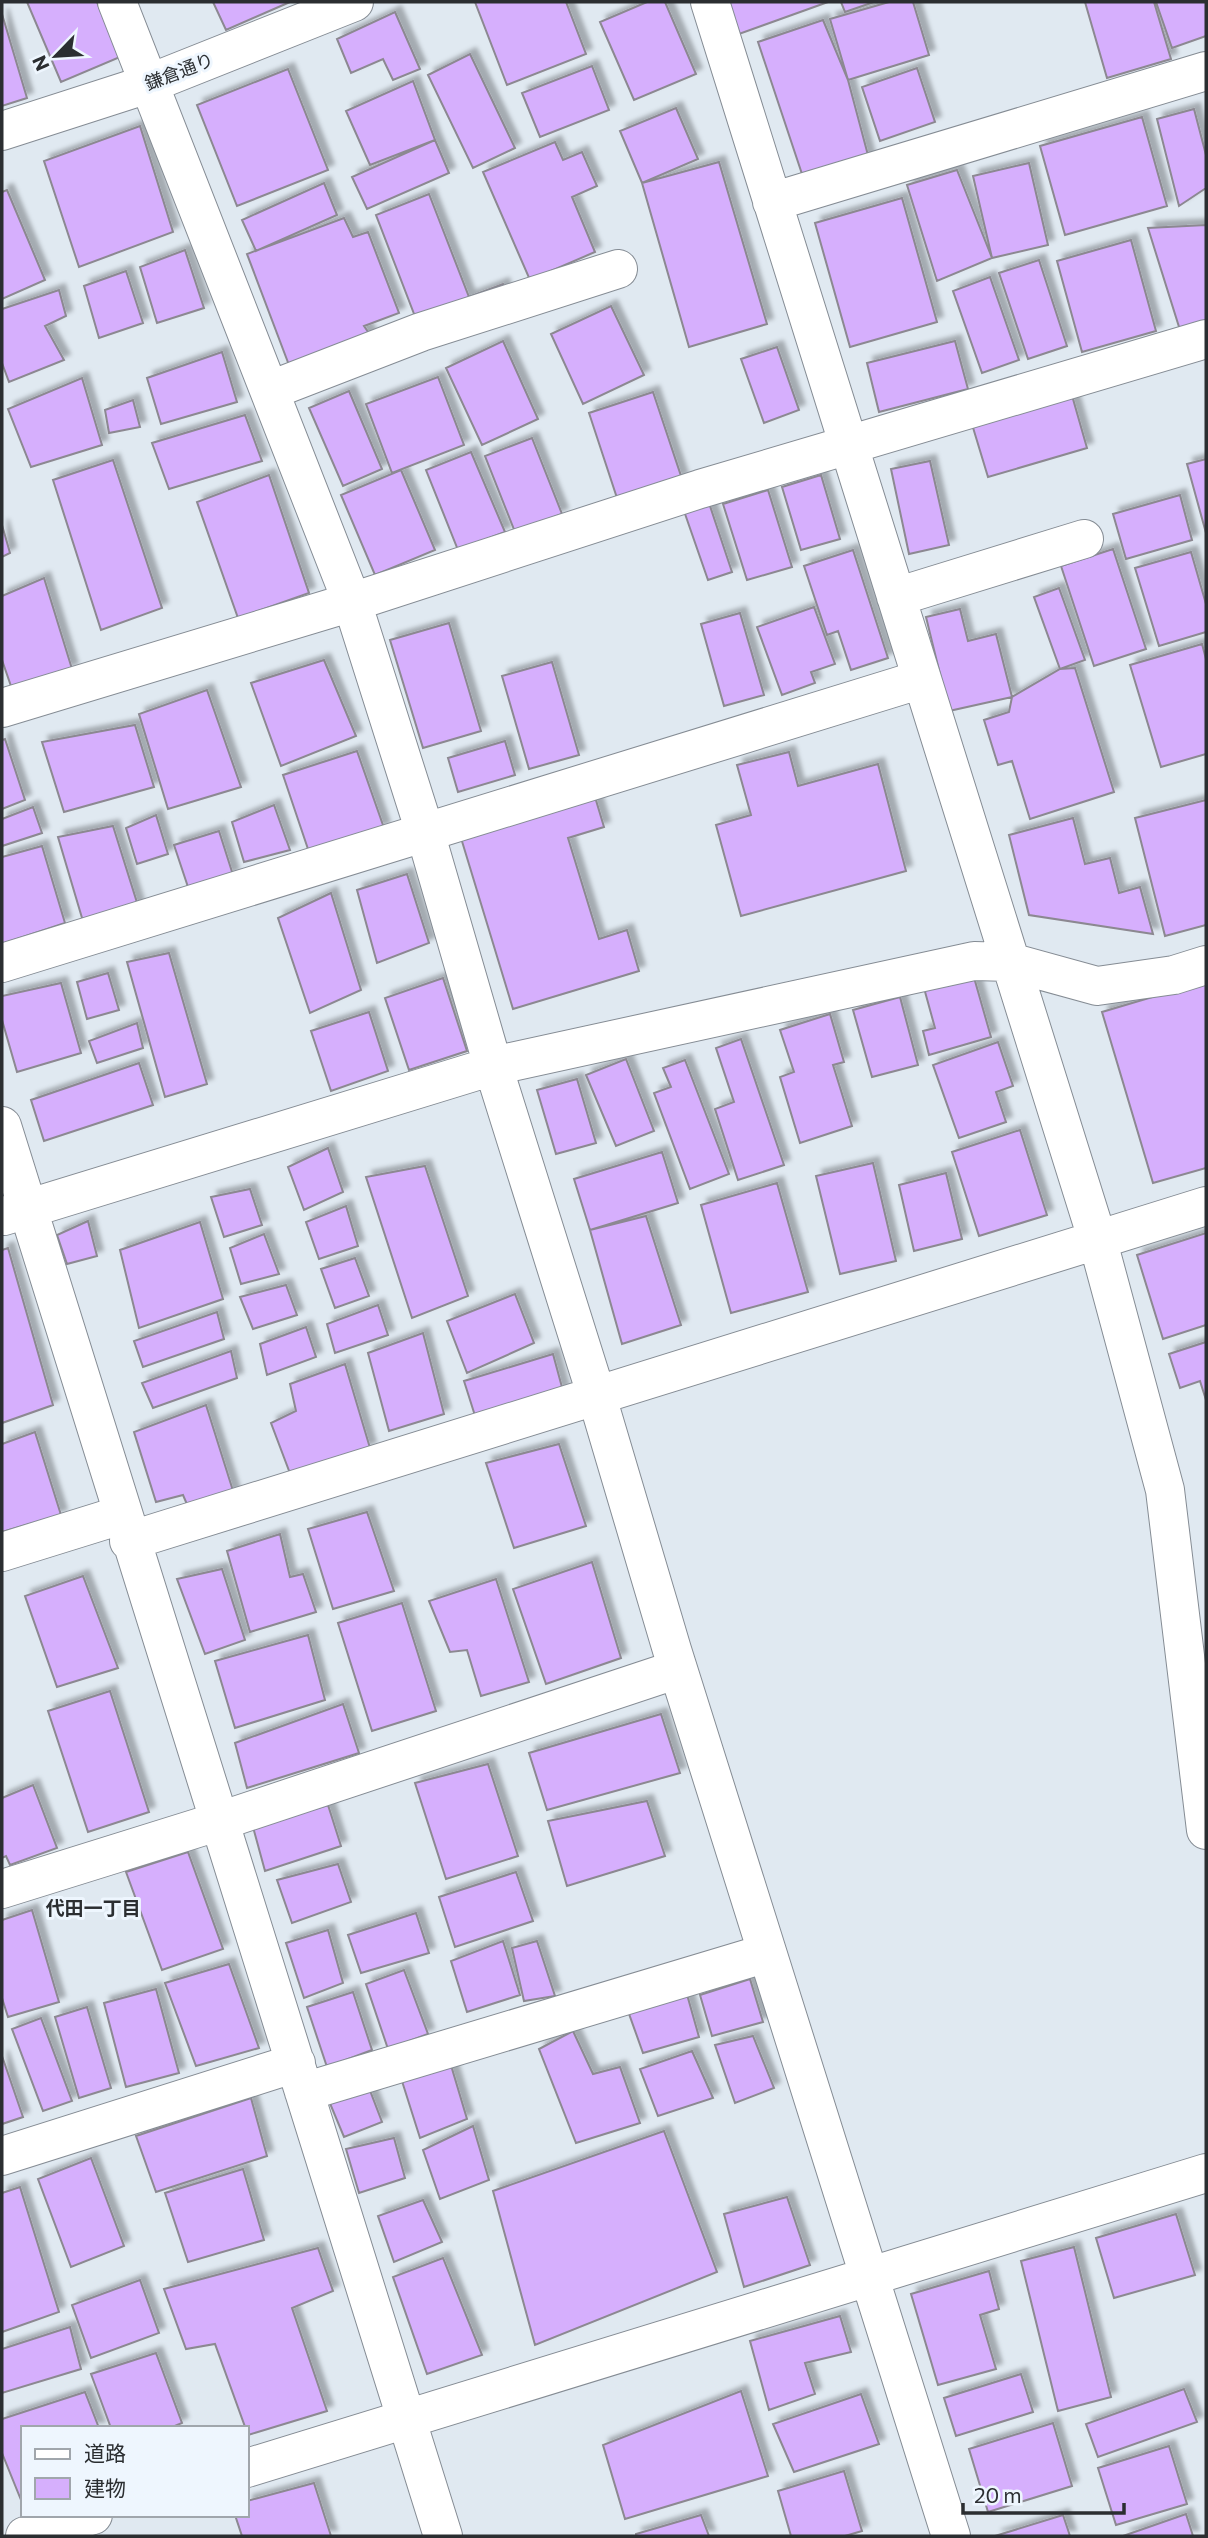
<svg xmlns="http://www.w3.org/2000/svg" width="1208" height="2538" font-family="Commissioner,'Noto Sans JP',sans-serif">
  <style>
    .building { fill: #d6affd; stroke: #8c8891; stroke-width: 2; filter: url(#shadow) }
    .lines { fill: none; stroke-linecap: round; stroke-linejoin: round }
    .minor-casing { stroke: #858c94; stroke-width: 40 }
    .minor { stroke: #fff; stroke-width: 38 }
    .labels { text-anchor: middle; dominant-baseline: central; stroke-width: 6; stroke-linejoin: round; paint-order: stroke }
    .street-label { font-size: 18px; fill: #2b2e31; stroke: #eef6fe }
    .neighbourhood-label { font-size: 19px; font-weight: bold; fill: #2b2e31; stroke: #eef6fe }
  </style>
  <defs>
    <filter id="shadow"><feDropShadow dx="6" dy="-6" stdDeviation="2" flood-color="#0004"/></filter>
  </defs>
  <rect width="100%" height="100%" fill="#e0e9f1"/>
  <!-- building -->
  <path class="building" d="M27 2H97L120 57 61 82Z
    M213 2H290L226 30Z
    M475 2H566L586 54 507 85Z
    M647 2H665L696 74 634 100 600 22Z
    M728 2H828L739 34Z
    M841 2H874L845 12Z
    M889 2H913L929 55 848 80 830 19Z
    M1085 2H1154L1171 59 1107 78Z
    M1156 2H1206V36L1172 48Z
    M395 12 420 69 393 80 383 59 351 73 337 39Z
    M2 14 27 98 2 106Z
    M823 20 848 80 869 159 804 180 758 42Z
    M470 54 515 148 473 168 428 75Z
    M592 66 609 110 540 137 522 93Z
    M917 68 935 122 880 141 862 87Z
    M288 69 328 170 237 206 197 105Z
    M413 81 435 140 370 165 346 111Z
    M676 108 698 159 642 183 620 131Z
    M1194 109 1206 155V188L1179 206 1157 119Z
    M1142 117 1167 206 1065 235 1040 146Z
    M140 126 173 232 79 267 44 161Z
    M435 140 449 173 367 209 352 177Z
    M555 142 563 160 582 152 597 186 572 197 595 252 530 280 483 172Z
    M719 162 767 324 689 347 642 183Z
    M1029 163 1048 245 992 258 973 176Z
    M957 170 992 258 937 281 907 185Z
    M324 183 337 215 256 251 242 220Z
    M7 190 45 280 2 299V192Z
    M429 194 469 297 503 284 508 299 421 332 376 215Z
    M902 198 937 322 850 347 815 223Z
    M344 218 353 237 368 232 399 313 364 326 375 342 292 373 247 254Z
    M1206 225V323L1180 330 1148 228Z
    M1131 240 1156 331 1082 352 1057 261Z
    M185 250 204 308 157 323 140 267Z
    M1039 260 1067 346 1028 359 999 273Z
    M126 271 143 323 99 338 84 286Z
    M990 277 1019 360 982 373 953 291Z
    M59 290 66 316 45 326 64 360 9 382 2 363V309Z
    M611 306 644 375 583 404 551 334Z
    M503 341 538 419 482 445 446 368Z
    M955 341 968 389 879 412 867 363Z
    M777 347 799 410 764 423 741 359Z
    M222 352 237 402 161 424 147 378Z
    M438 377 464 445 392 473 366 404Z
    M82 378 102 445 31 467 8 409Z
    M349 391 382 469 343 486 309 408Z
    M653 392 682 479 618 501 589 413Z
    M1071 392 1087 448 988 477 971 421Z
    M133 400 140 427 109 433 105 410Z
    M245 415 262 461 169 489 152 443Z
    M532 438 562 514 515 532 485 456Z
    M471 452 505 532 458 550 426 470Z
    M1206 459V533L1187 464Z
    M113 460 162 608 101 630 53 480Z
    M930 461 949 545 909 554 891 469Z
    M401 470 435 550 375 575 341 495Z
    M269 475 309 593 238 618 197 502Z
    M821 475 840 539 801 550 782 487Z
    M768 490 792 567 747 580 723 504Z
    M1180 495 1192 540 1126 559 1113 514Z
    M709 503 732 572 708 580 684 511Z
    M2 525 10 553 2 557Z
    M1113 549 1146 649 1094 666 1061 566Z
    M853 550 888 658 851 670 838 631 827 635 804 566Z
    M1191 552 1206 604V632L1159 646 1135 568Z
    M44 578 72 669 12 689 2 660V596Z
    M1059 588 1085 660 1060 669 1034 597Z
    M814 607 835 664 811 672 815 683 782 695 757 627Z
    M960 609 968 641 996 634 1012 697 949 711 926 617Z
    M740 613 764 695 724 706 701 624Z
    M449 623 481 731 423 748 390 640Z
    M1202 644 1206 659V754L1161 767 1130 665Z
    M324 660 356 736 281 766 251 683Z
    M552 662 579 755 529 769 502 676Z
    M1075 668 1114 792 1030 819 1012 761 998 765 984 720 1009 712 1012 697 1060 669Z
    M207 690 241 787 168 809 139 714Z
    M135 725 154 787 64 812 42 742Z
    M5 739 25 800 2 809V740Z
    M505 741 515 775 458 792 448 758Z
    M357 751 384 828 309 852 283 775Z
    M789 752 798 786 878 764 906 871 741 916 716 825 751 815 737 765Z
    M595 797 604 827 568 838 599 939 627 930 639 971 513 1009 461 838Z
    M1206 800V925L1165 936 1135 818Z
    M274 805 290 850 244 862 232 822Z
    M33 807 42 833 2 846V819Z
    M156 815 168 854 137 864 126 828Z
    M1073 818 1085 864 1110 858 1119 893 1140 887 1153 934 1029 915 1009 835Z
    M113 826 139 909 85 928 58 837Z
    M219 831 233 875 189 890 174 845Z
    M42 846 65 923 2 944V857Z
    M407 874 429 943 377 963 357 890Z
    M331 893 361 990 310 1013 278 918Z
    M169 953 207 1084 165 1097 127 962Z
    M108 973 119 1010 87 1019 77 982Z
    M973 974 991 1037 929 1055 923 1031 935 1028 924 988Z
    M443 978 467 1051 409 1070 385 998Z
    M1206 981V1168L1153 1183 1102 1012Z
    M61 983 81 1053 17 1072 2 1020V996Z
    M900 997 918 1065 872 1077 853 1010Z
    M369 1012 388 1071 331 1091 311 1031Z
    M830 1014 844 1062 833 1065 852 1126 800 1143 780 1077 794 1072 780 1030Z
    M137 1023 143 1048 97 1063 89 1041Z
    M741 1039 784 1165 738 1180 715 1109 734 1102 716 1048Z
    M998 1042 1013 1086 996 1092 1006 1122 959 1138 933 1065Z
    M626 1059 654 1131 616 1146 586 1075Z
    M685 1060 729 1174 690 1189 654 1093 671 1087 663 1068Z
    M139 1063 153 1105 44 1141 31 1100Z
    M577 1079 596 1143 556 1154 537 1090Z
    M1020 1130 1047 1215 979 1236 952 1152Z
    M328 1148 343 1192 304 1210 288 1167Z
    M662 1152 678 1203 590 1230 574 1179Z
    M873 1163 896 1261 840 1274 816 1176Z
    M425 1166 468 1296 412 1318 366 1177Z
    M946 1173 962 1239 914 1251 899 1185Z
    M777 1183 808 1292 731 1313 701 1205Z
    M250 1189 262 1225 224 1237 211 1197Z
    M346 1206 358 1246 319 1259 306 1222Z
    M646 1216 681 1325 622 1344 590 1230Z
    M88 1221 97 1256 67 1264 57 1235Z
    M200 1222 223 1299 139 1328 120 1250Z
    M1206 1233V1325L1163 1339 1137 1255Z
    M264 1234 279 1274 241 1284 230 1248Z
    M8 1248 53 1405 2 1423V1250Z
    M355 1258 369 1296 335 1308 321 1269Z
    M286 1285 297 1315 253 1329 240 1297Z
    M515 1294 534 1343 467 1373 447 1321Z
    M378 1305 388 1335 335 1353 327 1324Z
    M217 1312 224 1339 143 1367 134 1341Z
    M306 1327 316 1357 267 1375 260 1344Z
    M423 1333 444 1414 389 1431 368 1353Z
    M1206 1342V1400L1200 1381 1180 1388 1169 1354Z
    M231 1351 237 1378 153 1408 142 1383Z
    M553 1354 563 1391 477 1422 464 1381Z
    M345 1364 370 1448 291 1476 271 1423 296 1411 290 1384Z
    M206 1405 234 1494 189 1509 183 1495 156 1502 134 1432Z
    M35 1432 61 1515 2 1532V1444Z
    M559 1444 586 1526 514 1548 486 1463Z
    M367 1512 394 1591 333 1609 308 1529Z
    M280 1534 290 1577 303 1574 316 1612 250 1632 227 1551Z
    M592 1562 621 1658 546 1684 513 1589Z
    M222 1569 245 1640 205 1654 177 1579Z
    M83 1576 118 1668 57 1687 25 1596Z
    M496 1579 529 1682 481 1696 467 1650 450 1652 429 1601Z
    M402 1603 436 1711 372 1731 338 1623Z
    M308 1635 325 1700 235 1728 215 1661Z
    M110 1691 149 1812 88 1832 48 1711Z
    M343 1704 359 1753 247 1788 235 1743Z
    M661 1714 680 1773 547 1810 529 1753Z
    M488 1764 518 1856 446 1879 415 1783Z
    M33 1785 57 1848 10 1865 6 1856 2 1858V1798Z
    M647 1801 665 1856 567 1886 548 1821Z
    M328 1805 341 1846 265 1871 253 1827Z
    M188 1852 223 1949 162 1970 126 1872Z
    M338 1864 351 1902 292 1923 277 1880Z
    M516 1872 533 1921 455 1947 439 1897Z
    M32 1910 59 2002 8 2017 2 1998V1920Z
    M416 1913 429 1953 361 1973 348 1935Z
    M328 1930 343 1983 304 1998 286 1943Z
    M503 1941 520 1995 467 2012 451 1961Z
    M537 1941 555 1996 524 2001 512 1948Z
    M229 1964 259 2048 196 2066 165 1983Z
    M404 1970 428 2034 388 2049 366 1984Z
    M750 1979 763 2022 712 2036 700 1995Z
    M156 1989 179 2073 126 2087 104 2003Z
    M686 1991 699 2037 643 2053 628 2011Z
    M353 1992 372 2050 327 2067 307 2007Z
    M87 2007 111 2088 79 2098 55 2017Z
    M41 2018 72 2101 43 2111 12 2029Z
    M573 2031 593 2074 620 2067 640 2123 576 2143 539 2049Z
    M753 2036 774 2088 735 2103 715 2045Z
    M692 2051 713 2098 658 2116 640 2069Z
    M2 2056 23 2117 2 2124Z
    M450 2062 467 2119 420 2138 401 2078Z
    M369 2088 382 2122 344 2137 329 2101Z
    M251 2098 267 2156 156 2192 136 2136Z
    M473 2126 489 2180 440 2199 423 2150Z
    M664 2131 717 2272 535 2345 493 2191Z
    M394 2138 405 2178 359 2193 346 2149Z
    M91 2158 124 2246 71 2267 38 2179Z
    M243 2169 264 2240 188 2262 165 2193Z
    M20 2187 59 2312 2 2332V2193Z
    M787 2197 810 2265 744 2287 724 2214Z
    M423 2200 442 2242 394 2262 378 2216Z
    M1176 2214 1195 2275 1114 2298 1096 2238Z
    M1074 2247 1111 2397 1058 2411 1021 2261Z
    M318 2248 333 2291 292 2308 327 2411 248 2435 215 2344 186 2349 164 2289Z
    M443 2258 482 2355 427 2374 393 2277Z
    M989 2271 999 2309 980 2315 996 2369 938 2385 911 2294Z
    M140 2280 159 2333 91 2358 72 2305Z
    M840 2316 851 2352 805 2363 815 2394 769 2410 750 2341Z
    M70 2327 81 2369 2 2393V2349Z
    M156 2353 182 2423 170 2428H111L91 2374Z
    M1021 2374 1033 2412 956 2436 944 2398Z
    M1184 2389 1197 2422 1098 2457 1086 2424Z
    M741 2391 768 2476 625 2519 603 2445Z
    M85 2392 99 2428H23L21 2500 2 2453V2419Z
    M861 2394 879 2444 794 2472 773 2424Z
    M1053 2423 1072 2486 988 2512 969 2449Z
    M1169 2446 1187 2504 1116 2525 1098 2468Z
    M844 2471 862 2531 845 2536H791L778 2491Z
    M314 2483 331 2536H242L235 2515H247V2501Z
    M1186 2514 1193 2536H1123Z
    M701 2515 709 2536H636V2534Z
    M1063 2515 1070 2536H995Z"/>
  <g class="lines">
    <defs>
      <path id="minor" d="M117 2 352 602 425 832 493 1066 597 1397 672 1650 951 2536
        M710 2 1097 1238 1165 1490 1206 1830
        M2 131 148 84 354 2
        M772 202 1206 71
        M271 390 421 332 618 269
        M896 597 1084 539
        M2 708 352 602 700 489 1206 339
        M2 963 922 679
        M2 1126 443 2536
        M4 1216 493 1066 974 961 1010 962 1097 986 1174 975 1206 965
        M129 1541 1206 1206
        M2 1552 121 1515
        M2 1889 220 1821 678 1669
        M304 2092 767 1953
        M2 2156 296 2063
        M247 2468 1206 2173
        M25 2536 93 2515"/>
    </defs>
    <!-- minor casing -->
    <use href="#minor" class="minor-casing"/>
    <!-- minor -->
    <use href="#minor" class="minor"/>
  </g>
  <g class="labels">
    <!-- street labels -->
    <g class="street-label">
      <text transform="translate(179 71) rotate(-21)">鎌倉通り</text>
    </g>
    <!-- neighbourhood labels -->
    <g class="neighbourhood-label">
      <text x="93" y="1907">代田一丁目</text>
    </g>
  </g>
  <!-- border -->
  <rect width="1208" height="2538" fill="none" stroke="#2b2e31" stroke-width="7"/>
  <!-- legend -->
  <rect x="21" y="2426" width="228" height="91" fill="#eef6fe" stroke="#a0a6ac" stroke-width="2"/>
  <rect x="35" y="2449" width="35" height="10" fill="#ffffff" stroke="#a0a6ac" stroke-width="2"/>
  <text x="84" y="2461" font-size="21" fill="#2b2e31">道路</text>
  <rect x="35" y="2478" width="35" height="21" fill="#d6affd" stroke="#a0a6ac" stroke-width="2"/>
  <text x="84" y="2496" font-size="21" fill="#2b2e31">建物</text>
  <!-- north arrow -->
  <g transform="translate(56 56) rotate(245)" stroke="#eef6fe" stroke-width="5" paint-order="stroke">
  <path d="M0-5L12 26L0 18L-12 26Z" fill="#2b2e31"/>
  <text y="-10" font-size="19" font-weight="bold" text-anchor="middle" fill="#2b2e31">N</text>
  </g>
  <!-- scale -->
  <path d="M963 2503v10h161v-10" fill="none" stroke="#2b2e31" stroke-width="3.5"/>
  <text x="974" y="2503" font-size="21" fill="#2b2e31" stroke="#eef6fe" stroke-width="5" paint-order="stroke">20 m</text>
</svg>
